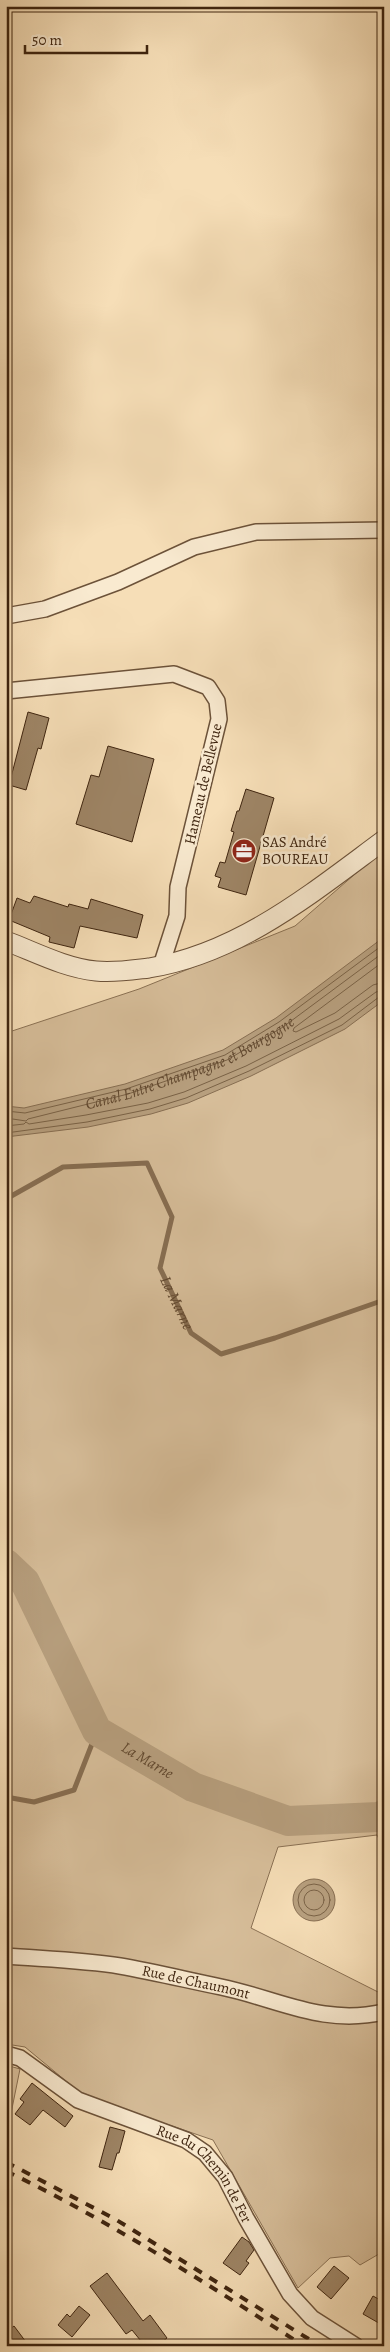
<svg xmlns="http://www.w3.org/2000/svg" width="390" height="2352" font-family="Alegreya,serif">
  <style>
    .green { fill: #d7be9a; stroke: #8a7154 }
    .water { fill: #b79f7e; stroke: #876e52 }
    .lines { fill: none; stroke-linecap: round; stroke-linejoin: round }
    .shore { stroke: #7a6246; stroke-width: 1 }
    .stream { stroke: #876e52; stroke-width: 5 }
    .river { stroke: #b79f7e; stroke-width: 30 }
    .building { fill: #9e8566; stroke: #3e240f }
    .minor-casing { stroke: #6c5239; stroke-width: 18 }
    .tertiary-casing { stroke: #6c5239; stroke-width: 21 }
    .minor { stroke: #f9ead0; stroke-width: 15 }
    .tertiary { stroke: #f9ead0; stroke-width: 19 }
    .rail { stroke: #3e240f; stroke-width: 4; stroke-dasharray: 9 9; stroke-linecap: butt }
    .labels { text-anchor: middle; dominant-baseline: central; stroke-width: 5; stroke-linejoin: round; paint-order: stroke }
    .street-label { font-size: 15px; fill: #3e240f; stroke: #f9ead0 }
    .poi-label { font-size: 15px; fill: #3e240f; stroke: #f9ead0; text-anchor: start }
    .water-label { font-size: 16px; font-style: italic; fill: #624930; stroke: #f9ead0 }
  </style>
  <rect width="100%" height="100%" fill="#f6deb7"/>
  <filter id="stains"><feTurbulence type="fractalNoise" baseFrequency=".004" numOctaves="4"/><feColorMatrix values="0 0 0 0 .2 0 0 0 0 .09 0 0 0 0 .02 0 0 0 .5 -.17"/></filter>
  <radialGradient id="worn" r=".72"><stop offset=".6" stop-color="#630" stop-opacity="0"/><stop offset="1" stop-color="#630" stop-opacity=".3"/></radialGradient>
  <!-- green -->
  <path class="green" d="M384 849V1849L377 1835 278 1847 251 1928 384 1995V2251L360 2265 349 2256 330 2258 298 2288 213 2140 84 2096 25 2047 6 2044V1033L139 989 295 926Z
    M6 2065 20 2069 6 2138Z"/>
  <!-- water -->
  <path class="water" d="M384 937V1000L345 1029 251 1076 188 1103 151 1114 88 1127 6 1137V1106L24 1108 125 1084 223 1050 276 1018Z
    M293 1900a21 21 0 1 1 42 0a21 21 0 1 1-42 0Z"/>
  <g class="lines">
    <!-- shore -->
    <g class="shore">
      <path d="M384 961 294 1028 293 1031 296 1032 335 1013 373 985 384 982"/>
      <path d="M6 1111 25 1113 126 1089 225 1055 279 1022 384 944"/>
      <path id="s1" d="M6 1118 26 1121 28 1119 128 1094 227 1060 283 1027 384 952"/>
      <path d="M6 1126 24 1124 26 1122 29 1124 86 1115 148 1103 184 1092 246 1066 339 1019 376 992 384 990"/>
      <path d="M6 1133 87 1122 150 1109 186 1098 249 1071 342 1025 379 997 384 996"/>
      <circle cx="314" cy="1900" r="16"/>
      <circle cx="314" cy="1900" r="10"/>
    </g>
    <!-- stream -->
    <g class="stream">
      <path id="s2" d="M6 1199 63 1167 147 1163 172 1217 160 1268 191 1333 221 1354 275 1338 384 1300"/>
      <path d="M6 1797 34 1802 74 1790 97 1731"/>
    </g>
    <!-- river -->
    <path class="river" id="s3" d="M6 1564 25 1582 97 1731 193 1787 288 1821 378 1817 384 1815"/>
  </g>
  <!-- building -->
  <path class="building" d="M28 712 49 718 41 749 38 748 26 790 9 785Z
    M108 746 154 759 132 842 76 824 91 775 99 777Z
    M246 789 274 798 246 895 218 887 221 878 215 876 220 862 225 863 234 832 231 831 237 811H239Z
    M34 896 68 907 69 904 88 909 91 899 143 915 137 938 80 926 74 948 49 942 50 937 9 920 17 898 30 903Z
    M32 2083 73 2116 65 2127 43 2110 30 2125 15 2114 24 2102 20 2099Z
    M110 2127 125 2131 119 2153H117L112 2170 99 2167Z
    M242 2237 249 2242 254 2250 246 2261 249 2263 240 2275 223 2263Z
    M334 2266 349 2278 331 2299 317 2287Z
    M107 2273 143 2321 150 2315 167 2338 157 2346H145L132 2330 126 2334 90 2286Z
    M373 2296 384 2302V2326L363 2314Z
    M79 2306 90 2315 72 2337 58 2325 67 2314 70 2317Z
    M14 2326 29 2346H6V2332Z"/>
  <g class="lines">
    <defs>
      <g id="minor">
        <path d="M6 616 45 609 118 582 194 547 256 532 384 530"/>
        <path d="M6 691 174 674 208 687 217 701 219 719 178 887 177 916 161 966"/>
        <path id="s4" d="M6 1956C44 1959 83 1960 120 1966 154 1972 187 1980 221 1987 279 1999 322 2026 384 2012"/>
        <path id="s5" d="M6 2054 20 2058 78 2100 186 2140 205 2153 225 2177 246 2218 290 2294 312 2318 356 2346"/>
      </g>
      <path id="tertiary" d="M6 941C35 952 65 968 96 971 114 973 132 970 149 968 240 953 312 893 384 840"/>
    </defs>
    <!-- minor casing -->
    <use href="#minor" class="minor-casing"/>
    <!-- tertiary casing -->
    <use href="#tertiary" class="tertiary-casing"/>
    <!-- minor -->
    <use href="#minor" class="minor"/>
    <!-- tertiary -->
    <use href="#tertiary" class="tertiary"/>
    <!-- rail -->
    <path class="rail" d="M6 2162 115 2219 320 2346
      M6 2171C110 2221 207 2284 304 2346"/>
  </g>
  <!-- icons -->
  <defs>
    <symbol id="office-disc" viewBox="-11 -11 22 22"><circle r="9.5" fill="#8f2418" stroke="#f9ead0"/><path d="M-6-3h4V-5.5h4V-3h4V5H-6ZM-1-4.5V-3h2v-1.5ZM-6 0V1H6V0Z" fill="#fff"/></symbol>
  </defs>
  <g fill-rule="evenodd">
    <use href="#office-disc" x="230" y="837" width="28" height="28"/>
  </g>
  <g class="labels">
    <!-- street labels -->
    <g class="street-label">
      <text transform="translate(203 784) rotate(-77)">Hameau de Bellevue</text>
      <text stroke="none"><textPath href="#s4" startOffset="192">Rue de Chaumont</textPath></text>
      <text stroke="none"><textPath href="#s5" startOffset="238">Rue du Chemin de Fer</textPath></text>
    </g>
    <!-- poi labels -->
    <g class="poi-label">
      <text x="262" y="842">SAS André<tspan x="262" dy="17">BOUREAU</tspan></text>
    </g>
    <!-- water labels -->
    <g class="water-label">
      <text stroke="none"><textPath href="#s1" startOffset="195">Canal Entre Champagne et Bourgogne</textPath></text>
      <text stroke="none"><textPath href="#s2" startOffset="300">La Marne</textPath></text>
      <text stroke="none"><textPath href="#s3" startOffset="250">La Marne</textPath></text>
    </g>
  </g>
  <!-- margin -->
  <rect width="390" height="2352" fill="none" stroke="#f6deb7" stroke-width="25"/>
  <rect x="8" y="8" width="375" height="2337" fill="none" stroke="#3e240f" stroke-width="2.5"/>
  <rect x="12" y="12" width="365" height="2327" fill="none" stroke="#3e240f"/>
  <!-- scale -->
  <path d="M25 45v8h122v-8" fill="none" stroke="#3e240f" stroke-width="2.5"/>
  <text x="32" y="45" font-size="15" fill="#3e240f" stroke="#f9ead0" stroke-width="4" paint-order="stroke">50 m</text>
  <rect width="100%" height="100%" filter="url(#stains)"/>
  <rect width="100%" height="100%" fill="url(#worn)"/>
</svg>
